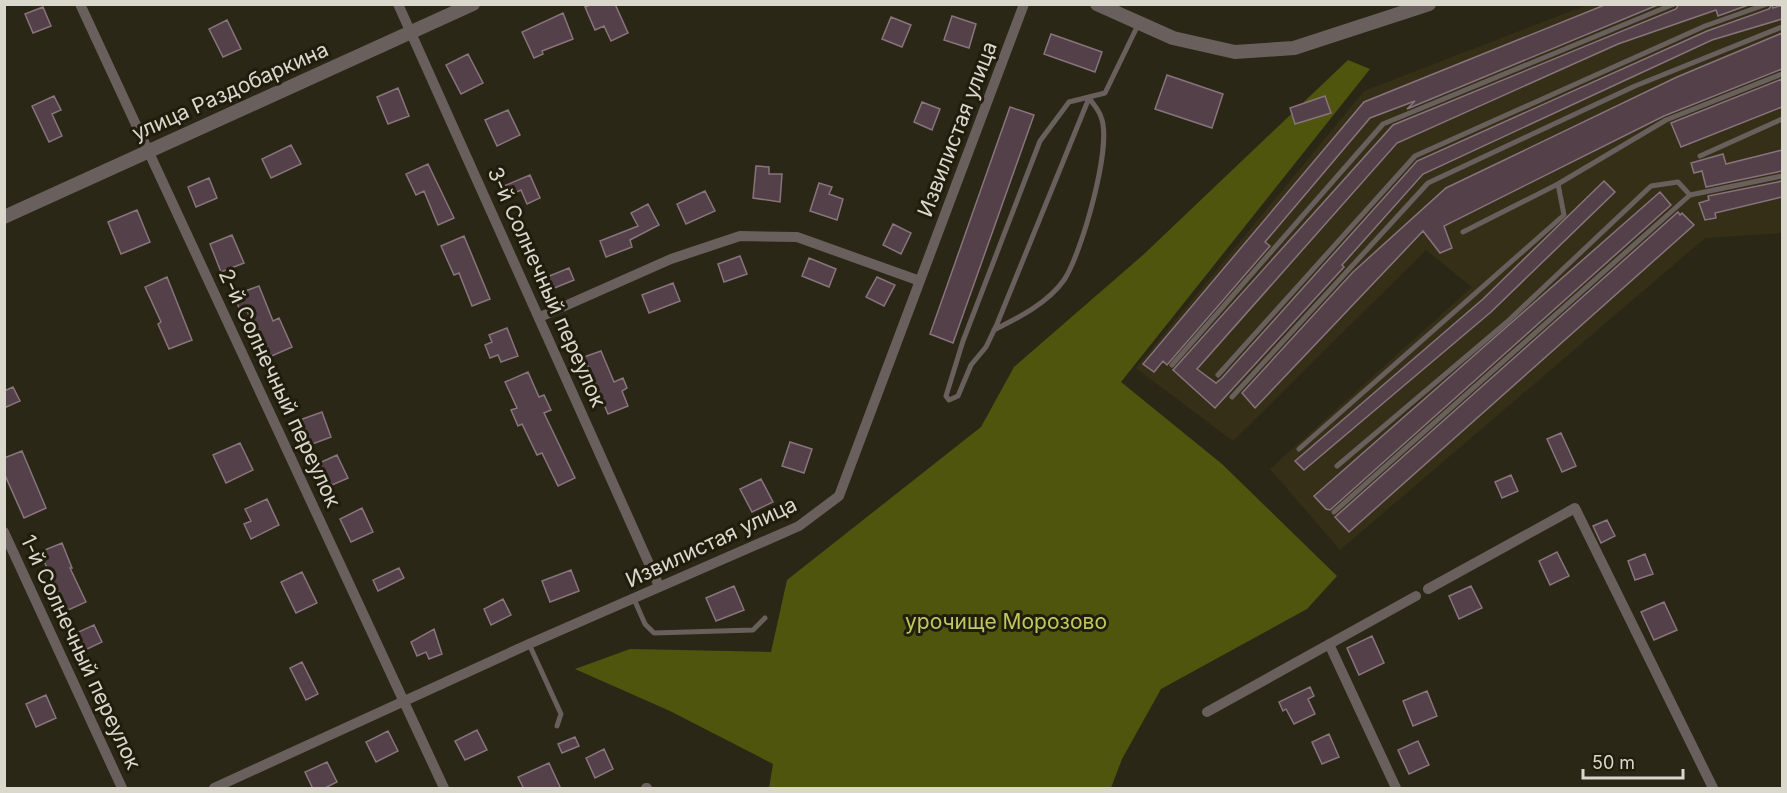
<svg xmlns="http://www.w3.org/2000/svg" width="1787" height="793" font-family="Inter,sans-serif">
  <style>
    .built { fill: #352f17 }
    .green { fill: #50550e }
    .building { fill: #534049; stroke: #88747d; stroke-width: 1.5 }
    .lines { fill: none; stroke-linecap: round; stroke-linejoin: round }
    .service { stroke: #695f5d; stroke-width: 5 }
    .minor { stroke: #695f5d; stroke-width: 10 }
    .tertiary { stroke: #695f5d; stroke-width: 14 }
    .labels { text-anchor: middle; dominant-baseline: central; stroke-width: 6; stroke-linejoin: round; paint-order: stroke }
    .street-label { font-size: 21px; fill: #dad7cd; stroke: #211d0c }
    .park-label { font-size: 21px; fill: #bec85e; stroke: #211d0c }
  </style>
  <rect width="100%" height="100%" fill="#2b2716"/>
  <!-- built -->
  <path class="built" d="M1587 5H1782V233L1705 238 1340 550 1270 469 1472 287 1426 250 1233 441 1136 368 1364 91Z"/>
  <!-- green -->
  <path class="green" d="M1348 60 1370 69 1121 382 1222 464 1337 576 1307 609 1161 689 1122 759 1111 788H769L773 764 670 711 575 669 630 649 771 652 787 580 981 427 1014 367 1143 255Z"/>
  <!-- building -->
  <path class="building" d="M592 4H615L628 33 611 41 604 26 595 30 585 7Z
    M1607 4H1660L1407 109 1415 101 1370 118 1265 242 1270 246 1167 365 1163 361 1154 372 1143 364 1364 102Z
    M1679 4H1751L1718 16 1716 10 1618 44 1397 143 1197 369 1216 383 1222 378 1417 161 1707 31 1769 9 1772 4 1773 8 1782 5V19L1712 40 1423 174 1342 265 1344 267 1215 408 1173 370 1393 125 1676 9Z
    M43 7 51 26 33 33 25 14Z
    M563 13 573 39 542 51 543 54 534 58 522 32Z
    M952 16 976 24 969 48 944 40Z
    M891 17 911 25 902 47 882 39Z
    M227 20 241 49 223 57 209 29Z
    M1782 33V69L1664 116 1444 226 1452 248 1440 253 1423 231 1255 408 1242 393 1353 272 1446 188 1677 77Z
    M1051 34 1102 52 1095 72 1044 54Z
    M468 54 483 83 461 94 446 65Z
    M1167 75 1223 94 1212 128 1155 109Z
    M1782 79V107L1681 147 1671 123Z
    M398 88 409 116 388 124 377 97Z
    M54 96 61 110 52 114 62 136 49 142 32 106Z
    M1325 96 1331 113 1295 124 1290 108Z
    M922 102 940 109 932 130 914 122Z
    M1010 107 1034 115 953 343 930 334Z
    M508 110 520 135 497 146 485 120Z
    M291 145 301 164 271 178 262 159Z
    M1782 150V171L1706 187 1702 171 1694 173 1691 163 1723 154 1726 164Z
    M428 164 454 218 438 225 424 191 416 195 406 174Z
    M756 166 769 167V174H782L780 202 753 198Z
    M530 175 540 198 527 204 521 190 508 196 504 186Z
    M209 178 217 198 196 207 188 187Z
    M1604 181 1615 192 1491 312 1304 470 1295 461 1483 299Z
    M1782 181V197L1715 213 1716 218 1705 220 1699 203 1709 200 1708 196Z
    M819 183 832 187 829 194 843 199 837 220 810 211Z
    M705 191 715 211 686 224 677 204Z
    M1660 192 1671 205 1330 510 1326 509 1314 496Z
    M648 204 659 225 630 240 632 247 606 257 600 241 638 226 631 213Z
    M137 210 150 242 121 254 108 222Z
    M1678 212 1680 215 1682 213 1694 225 1349 532 1335 517Z
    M893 224 911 233 901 254 883 245Z
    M232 235 244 263 221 272 210 244Z
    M464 236 490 299 472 306 459 273 454 275 441 246Z
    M740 256 747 274 724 282 718 264Z
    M809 258 836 269 829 287 802 276Z
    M569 268 574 280 552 289 547 277Z
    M167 277 192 340 169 349 158 324 161 322 145 287Z
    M877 277 895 285 884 306 866 297Z
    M673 283 680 301 649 313 642 295Z
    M259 286 273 321 279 318 292 347 267 358 247 311 241 313 234 295Z
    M507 328 518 356 501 362 498 355 490 358 485 345 492 342 489 335Z
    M601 351 614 382 623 378 627 388 622 391 628 406 608 414 584 357Z
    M528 372 539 397 544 395 551 410 544 413 575 478 558 486 542 453 537 455 522 424 518 426 511 410 517 408 505 382Z
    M13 387 20 401 4 408V391Z
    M322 412 331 437 307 446 297 421Z
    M1561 433 1576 466 1562 472 1547 439Z
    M790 442 812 449 804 473 782 466Z
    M240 443 253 470 226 483 213 455Z
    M22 451 46 508 24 518 4 473V458Z
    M337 455 348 478 325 488 315 465Z
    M1511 475 1518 491 1502 498 1495 482Z
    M761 479 773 502 752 512 740 489Z
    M267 499 279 525 251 539 244 524 251 521 245 509Z
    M362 508 373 532 351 542 340 519Z
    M1607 520 1615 536 1601 543 1593 526Z
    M62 543 72 568H70L86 602 66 611 40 552Z
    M1557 552 1569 576 1550 585 1539 561Z
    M1645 554 1653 574 1635 580 1628 561Z
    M399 568 404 578 378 591 373 580Z
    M571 570 579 591 550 602 542 581Z
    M302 572 317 603 296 613 281 582Z
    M734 586 744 610 716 621 706 598Z
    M1471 586 1482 608 1459 619 1449 596Z
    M503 599 511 615 491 625 484 609Z
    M1664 602 1677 630 1654 640 1641 612Z
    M94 625 102 642 83 651 74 634Z
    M434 629 442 654 429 659 426 652 417 656 411 642Z
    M1372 636 1384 663 1359 675 1347 648Z
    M302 662 318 694 306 700 290 668Z
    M1310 687 1314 696 1308 699 1315 714 1294 724 1286 709 1283 711 1279 702Z
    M1427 691 1437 716 1413 726 1403 701Z
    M46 695 56 718 36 727 26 704Z
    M477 730 487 750 465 760 455 741Z
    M388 731 398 751 376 762 366 742Z
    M1329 734 1339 757 1322 764 1312 742Z
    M575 737 579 746 562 753 558 744Z
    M1418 741 1429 765 1409 774 1398 750Z
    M604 749 613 769 595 778 586 758Z
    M327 762 337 782 323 789H313L305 772Z
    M549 763 561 789H524L518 777Z"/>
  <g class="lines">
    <!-- service -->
    <path class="service" d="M1089 98 997 324 986 347 971 365 958 396 949 400 946 396 963 341 1040 141 1069 102 1105 93 1138 25
      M1700 156 1782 119
      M1463 232 1558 184 1666 120 1782 74
      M994 330C1018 318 1048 303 1064 280 1081 255 1113 145 1101 117 1099 110 1093 104 1089 98
      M1172 365 1383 124 1674 4
      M1218 375 1415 156 1705 26 1767 4
      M1232 397 1428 183 1635 86 1782 27
      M1299 449 1564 215 1558 184
      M1337 466 1507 322 1651 186 1678 182 1690 195
      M1334 512 1690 195 1782 176
      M634 599 645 624 654 633 753 630 765 618
      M529 644 561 714 557 726"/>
    <!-- minor -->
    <path class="minor" d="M80 4 444 788
      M398 4 659 586
      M540 317 671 259 740 236 797 237 920 281
      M4 532 122 788
      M1428 589 1575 508 1713 788
      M1329 644 1396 788
      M1207 712 1416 596
      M214 788 529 644 799 526 839 496 1024 4
      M646 788H647"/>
    <!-- tertiary -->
    <path class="tertiary" d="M1097 4 1173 38 1235 52 1294 48 1429 4
      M4 217 473 4"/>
  </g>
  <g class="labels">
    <!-- street labels -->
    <g class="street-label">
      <text transform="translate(230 91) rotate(-24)">улица Раздобаркина</text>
      <text transform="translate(957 129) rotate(-69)">Извилистая улица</text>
      <text transform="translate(547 287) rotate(66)">3-й Солнечный переулок</text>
      <text transform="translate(280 388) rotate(65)">2-й Солнечный переулок</text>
      <text transform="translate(711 542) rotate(-25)">Извилистая улица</text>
      <text transform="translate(81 652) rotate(65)">1-й Солнечный переулок</text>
    </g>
    <!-- park labels -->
    <g class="park-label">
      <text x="1006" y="621">урочище Морозово</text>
    </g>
  </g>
  <!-- border -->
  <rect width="1787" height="793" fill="none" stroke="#dad7cd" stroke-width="12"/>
  <!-- scale -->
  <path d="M1583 769v9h100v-9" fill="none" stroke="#dad7cd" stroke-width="3"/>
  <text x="1592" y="769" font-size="18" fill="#dad7cd" stroke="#211d0c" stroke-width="4.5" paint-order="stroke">50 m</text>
</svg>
